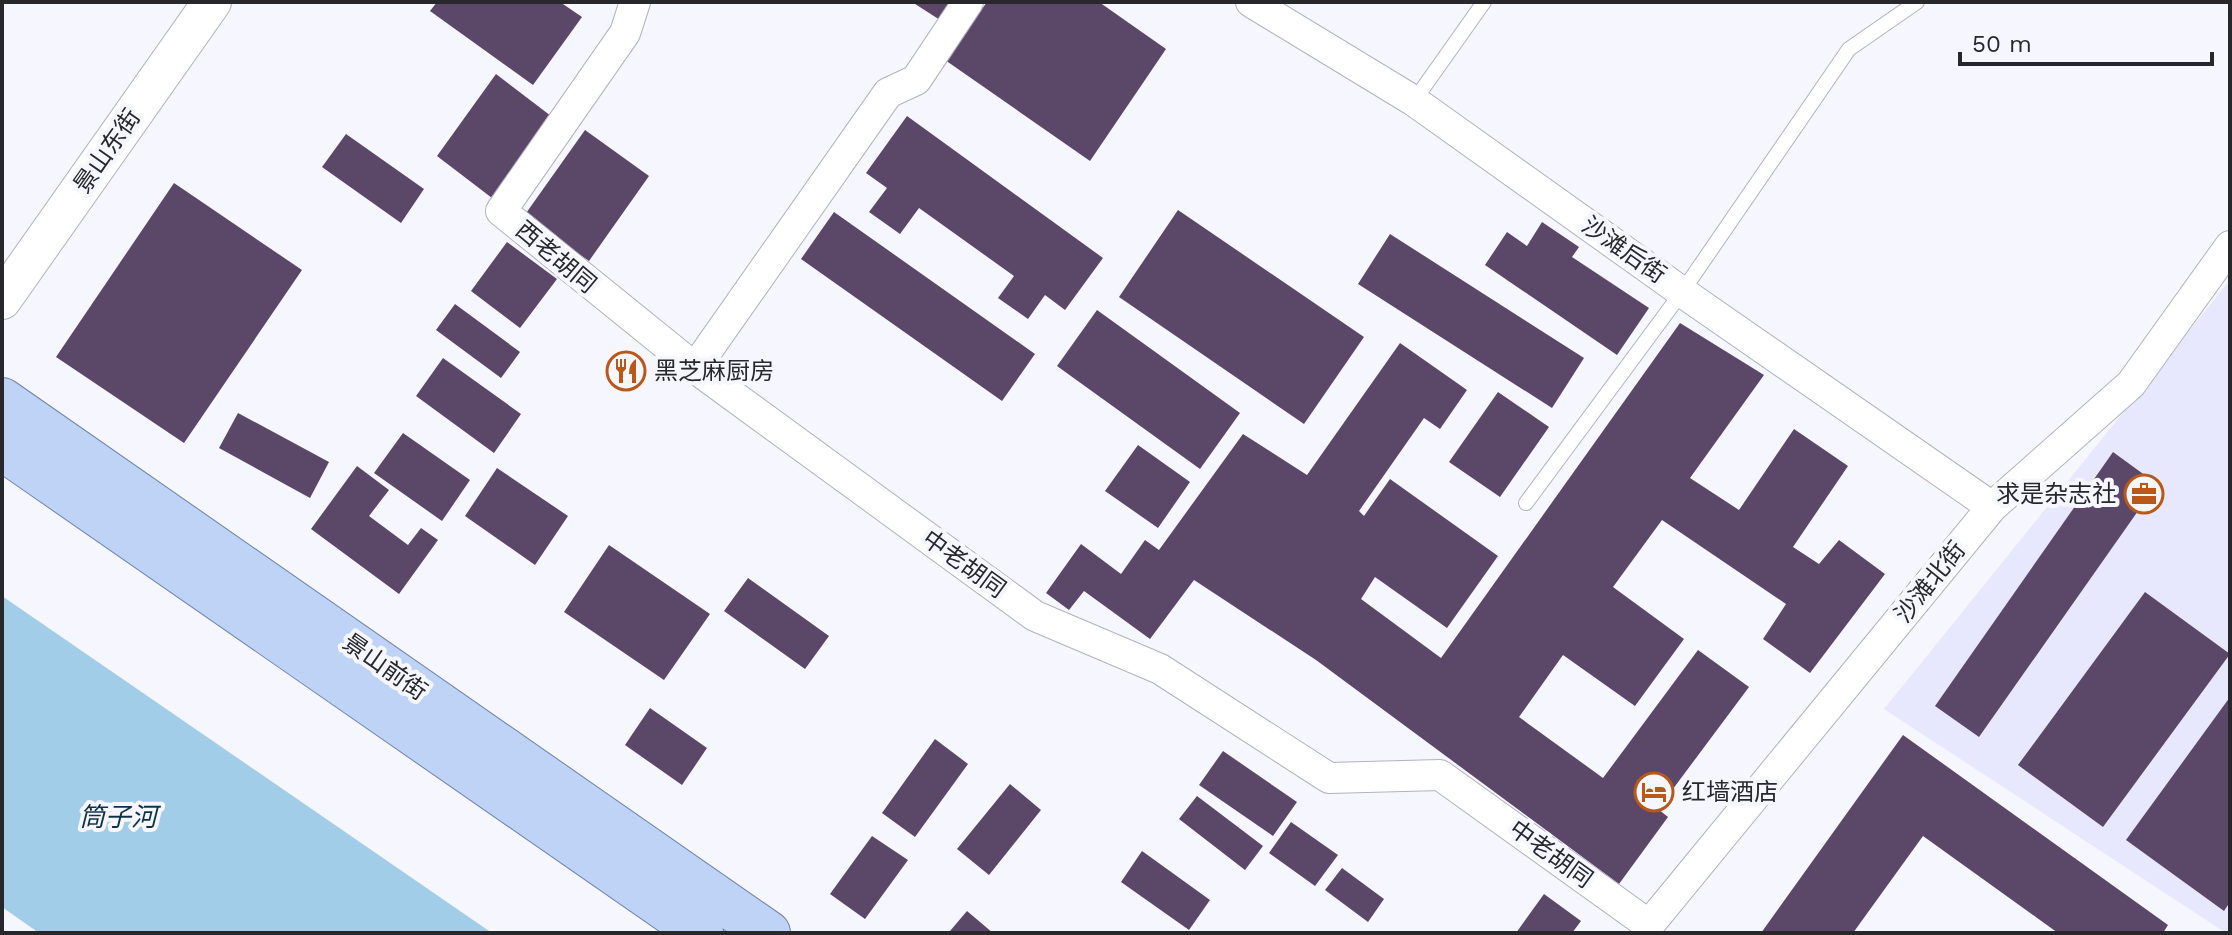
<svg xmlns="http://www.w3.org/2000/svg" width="2232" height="935" font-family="'Work Sans','Noto Sans SC',sans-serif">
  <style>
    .built { fill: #e7e8fe }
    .water { fill: #a2cde8 }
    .building { fill: #5b4869 }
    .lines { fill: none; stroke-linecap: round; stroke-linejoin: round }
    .service-casing { stroke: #b2b2c0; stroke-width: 16 }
    .minor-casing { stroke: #b2b2c0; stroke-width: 32 }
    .tertiary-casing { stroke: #b2b2c0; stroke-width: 40 }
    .primary-casing { stroke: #6d83ab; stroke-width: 46 }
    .service { stroke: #fff; stroke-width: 14 }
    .minor { stroke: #fff; stroke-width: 30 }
    .tertiary { stroke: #fff; stroke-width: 38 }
    .primary { stroke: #bed3f5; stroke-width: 44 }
    .labels { text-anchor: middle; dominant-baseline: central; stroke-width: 8; stroke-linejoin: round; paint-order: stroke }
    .street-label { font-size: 24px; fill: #27272c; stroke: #f6f6ff }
    .poi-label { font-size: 24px; fill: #27272c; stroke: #f6f6ff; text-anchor: start }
    .water-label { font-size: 26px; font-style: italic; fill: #0d3145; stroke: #f6f6ff }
  </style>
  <rect width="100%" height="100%" fill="#f6f6ff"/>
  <!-- built -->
  <path class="built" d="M2230 280V933H2226L1884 709Z"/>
  <!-- water -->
  <path class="water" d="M2 596 492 933H39L2 907Z"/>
  <!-- building -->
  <path class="building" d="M437 2H560L582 17 533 85 430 11Z
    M912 2H952L940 20Z
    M987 2H1099L1166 49 1090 161 945 60Z
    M496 74 551 116 492 198 437 156Z
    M907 116 1103 258 1065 310 1045 295 1028 319 998 298 1014 276 919 208 900 234 869 212 887 188 866 173Z
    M585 130 649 176 589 261 524 216Z
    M346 134 424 189 401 223 322 167Z
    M174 183 302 270 184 443 56 357Z
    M1178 210 1364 337 1304 424 1119 297Z
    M834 212 1035 354 1002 401 801 259Z
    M1542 222 1579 247 1572 257 1649 308 1617 355 1485 265 1507 232 1527 246Z
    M1390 234 1584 358 1552 408 1358 284Z
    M507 242 557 279 520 328 471 291Z
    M455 304 520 352 501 378 436 330Z
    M1097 310 1240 413 1200 469 1057 366Z
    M1680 323 1764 375 1690 478 1739 510 1794 429 1848 466 1793 547 1819 564 1839 540 1885 574 1810 673 1763 639 1786 604 1662 520 1613 587 1684 639 1635 706 1563 655 1519 717 1603 778 1698 650 1749 687 1658 809 1668 817 1619 884 1316 660 1194 580 1150 639 1084 591 1069 610 1046 593 1081 544 1121 574 1145 540 1159 550 1243 434 1307 475 1400 343 1467 390 1440 429 1424 418 1359 511 1364 516 1390 479 1498 556 1447 628 1375 577 1361 599 1441 658Z
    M443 358 521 414 494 453 416 396Z
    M1498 392 1549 427 1500 497 1449 462Z
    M238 413 329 462 310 498 219 448Z
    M403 433 470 480 442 521 374 473Z
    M1138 445 1190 482 1158 528 1105 491Z
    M2113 452 2157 484 1979 737 1935 706Z
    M357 466 389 490 369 516 408 545 421 528 438 540 399 594 311 529Z
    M497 468 568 516 535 565 465 516Z
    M609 545 710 614 664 680 564 612Z
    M748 578 829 636 805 669 724 611Z
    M2145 592 2230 654 2103 827 2018 765Z
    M2230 697V902L2224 911 2126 840Z
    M650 708 707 748 682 785 625 745Z
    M1903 735 2168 925 2163 933H2058L1923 836 1853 933H1761Z
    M935 739 968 764 915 837 882 813Z
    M1223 751 1297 802 1273 836 1199 785Z
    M1010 784 1041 810 989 875 957 849Z
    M1197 796 1263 846 1245 870 1179 819Z
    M1291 822 1338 855 1315 886 1269 853Z
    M872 836 908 860 865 919 830 894Z
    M1142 851 1210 900 1189 930 1121 882Z
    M1342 868 1384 899 1368 922 1325 890Z
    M1544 894 1581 921 1572 933H1516Z
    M967 911 993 933 950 931Z"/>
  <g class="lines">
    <defs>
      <path id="service" d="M1414 101 1484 2
        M1526 503 1682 292 1849 49 1917 2"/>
      <path id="minor" d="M635 2 625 33 501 211 695 368
        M968 2 916 80 888 93 695 368 1035 616 1160 669 1329 778 1440 775 1649 925
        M1251 2 1414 101 1682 292 1992 507
        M1647 933 1649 925 1992 507 2131 384 2230 246"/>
      <path id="tertiary" d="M2 300 212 2"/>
      <path id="primary" d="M2 400 768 933
        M2 448 701 933"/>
    </defs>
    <!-- service casing -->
    <use href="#service" class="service-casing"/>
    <!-- minor casing -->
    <use href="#minor" class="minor-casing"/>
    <!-- tertiary casing -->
    <use href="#tertiary" class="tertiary-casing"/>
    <!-- primary casing -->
    <use href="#primary" class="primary-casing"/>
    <!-- service -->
    <use href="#service" class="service"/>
    <!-- minor -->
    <use href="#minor" class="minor"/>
    <!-- tertiary -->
    <use href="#tertiary" class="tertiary"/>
    <!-- primary -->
    <use href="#primary" class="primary"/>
  </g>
  <!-- icons -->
  <defs>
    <symbol id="restaurant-ring" viewBox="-11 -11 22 22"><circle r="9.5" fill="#f6f6ff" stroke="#b95818" stroke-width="1.5"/><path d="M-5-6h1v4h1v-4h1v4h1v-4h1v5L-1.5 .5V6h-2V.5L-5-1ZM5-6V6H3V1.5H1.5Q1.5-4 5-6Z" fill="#b95818"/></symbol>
    <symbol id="office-ring" viewBox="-11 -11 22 22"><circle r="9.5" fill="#f6f6ff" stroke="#b95818" stroke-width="1.5"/><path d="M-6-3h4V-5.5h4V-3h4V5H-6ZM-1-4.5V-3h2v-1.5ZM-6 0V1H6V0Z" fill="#b95818"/></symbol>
    <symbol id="hotel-ring" viewBox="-11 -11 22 22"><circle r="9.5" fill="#f6f6ff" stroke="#b95818" stroke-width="1.5"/><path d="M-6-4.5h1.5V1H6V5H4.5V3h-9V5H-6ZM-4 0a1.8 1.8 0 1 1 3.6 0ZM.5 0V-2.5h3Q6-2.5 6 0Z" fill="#b95818"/></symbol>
  </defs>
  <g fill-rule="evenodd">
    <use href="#restaurant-ring" x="604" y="349" width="44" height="44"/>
    <use href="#office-ring" x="2122" y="472" width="44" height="44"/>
    <use href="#hotel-ring" x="1632" y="770" width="44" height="44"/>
  </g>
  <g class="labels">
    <!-- street labels -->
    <g class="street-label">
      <text transform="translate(107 151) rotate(-55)">景山东街</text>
      <text transform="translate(1624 250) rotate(35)">沙滩后街</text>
      <text transform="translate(556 257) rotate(40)">西老胡同</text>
      <text transform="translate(964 564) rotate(36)">中老胡同</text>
      <text transform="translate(1930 582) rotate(-51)">沙滩北街</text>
      <text transform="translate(385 667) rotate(35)">景山前街</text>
      <text transform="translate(1551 854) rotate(36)">中老胡同</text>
    </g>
    <!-- poi labels -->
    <g class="poi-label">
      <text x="654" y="371">黑芝麻厨房</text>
      <text x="2116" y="494" text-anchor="end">求是杂志社</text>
      <text x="1682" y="792">红墙酒店</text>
    </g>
    <!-- water labels -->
    <g class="water-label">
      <text x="118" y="817">筒子河</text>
    </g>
  </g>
  <!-- border -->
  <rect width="2232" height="935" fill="none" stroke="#27272c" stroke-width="8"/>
  <!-- scale -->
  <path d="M1960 52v12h252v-12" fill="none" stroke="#27272c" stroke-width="4"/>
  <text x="1972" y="52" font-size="24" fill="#27272c" stroke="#f6f6ff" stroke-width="6" paint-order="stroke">50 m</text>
</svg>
